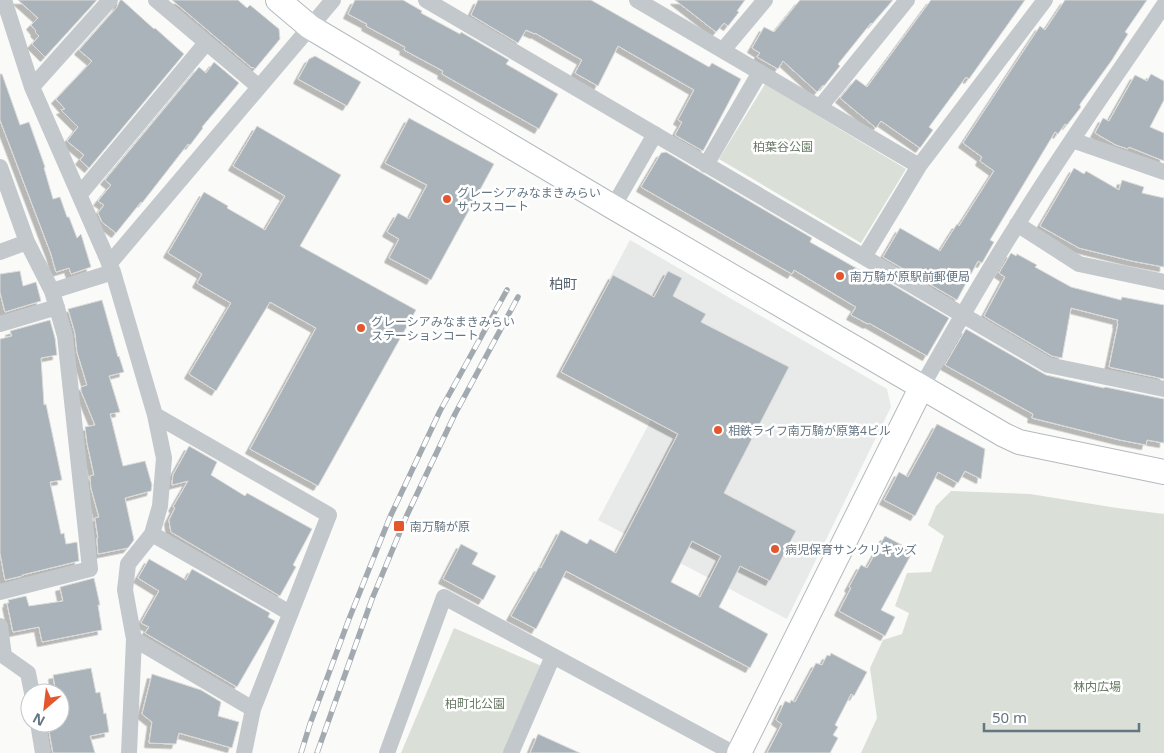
<svg xmlns="http://www.w3.org/2000/svg" width="1164" height="753" font-family="'Noto Sans','Noto Sans JP',sans-serif">
  <style>
    .built { fill: #e8e9e9 }
    .green { fill: #dadfd7 }
    .building { fill: #aab3b9; stroke: #dcdcda; fill-rule: evenodd; filter: url(#shadow) }
    .lines { fill: none; stroke-linecap: round; stroke-linejoin: round }
    .secondary-casing { stroke: #b3babf; stroke-width: 26 }
    .street { stroke: #c3c8cc; stroke-width: 16 }
    .secondary { stroke: #fff; stroke-width: 24 }
    .rail-casing { stroke: #a2aab0; stroke-width: 5.5 }
    .rail { stroke: #fff; stroke-width: 4; stroke-dasharray: 11; stroke-linecap: butt }
    .poi-dot { fill: #e4572e; stroke: #fff; stroke-width: 2 }
    .labels { text-anchor: middle; dominant-baseline: central; stroke-width: 5; stroke-linejoin: round; paint-order: stroke }
    .park-label { font-size: 12px; fill: #687a64; stroke: #fff }
    .poi-label { font-size: 12px; fill: #657683; stroke: #fff; text-anchor: start }
    .neighbourhood-label { font-size: 14px; fill: #57646e; stroke: #fff }
  </style>
  <defs>
    <filter id="shadow"><feDropShadow dx="-4.5" dy="4.5" stdDeviation="0" flood-color="#0004"/></filter>
  </defs>
  <rect width="100%" height="100%" fill="#fafaf8"/>
  <!-- built -->
  <path class="built" d="M630 240 887 389 891 407 787 619 598 520 651 420 560 371Z"/>
  <!-- green -->
  <path class="green" d="M765 84 906 169 861 243 719 159Z
    M951 491 1030 494 1117 508 1164 514V753H861L877 718 870 668 883 640 902 634 909 613 895 606 907 573 931 572 944 536 928 525 936 506Z
    M454 628 544 667 507 753H401Z"/>
  <!-- building -->
  <path class="building" d="M18 0H97L45 57 32 44 39 36 35 32 36 31 31 25 38 18Z
    M120 0H122L154 29 155 28 184 54 89 168 80 160 84 155 67 141 78 127 61 110 65 109 56 99 92 61 79 50 117 7Z
    M172 0H238L247 8 250 5 279 29 280 39 255 69 253 67 252 68Z
    M355 0H403L422 11 421 13 460 34 461 32 509 60 506 64 558 94 539 129 442 74 443 71 404 50 405 47 366 26 367 24 348 14Z
    M478 0H591L709 67 712 63 741 79 703 151 675 135 682 122 678 120 694 90 618 46 598 86 575 73 582 60 535 33V34L526 30 518 43 471 15Z
    M675 0H745L737 11 739 12 728 26 724 23 716 32Z
    M800 0H893L872 24 871 23 838 64 840 66 824 86 823 85 817 92 783 61 778 69 757 57 760 53 752 48 764 27 774 32Z
    M931 0H1025L969 79 966 77 929 127 933 130 920 148 881 121 876 128 840 98 856 79 867 87Z
    M1065 0H1147L1125 32 1128 34 1112 60 1080 104V106L1081 107 1067 125 1065 124 1058 134 1055 132 990 240 994 242 982 263 978 261 957 300 883 257 900 228 940 251 957 224 959 226 994 171 980 161 982 157 963 143 1040 26 1045 30Z
    M315 56 361 82 347 106 298 79 309 59Z
    M214 62 239 83 202 127 203 128 190 145 188 144 142 203 141 202 116 233 102 222 98 213 104 205 98 201 111 185 105 180 199 67 206 73Z
    M0 74H2L20 125 29 122 45 167 44 168 53 199 60 197 67 217H69L77 238 81 234 91 267 71 274 69 268 56 272 51 254 0 120Z
    M1151 74 1164 81V100L1150 127 1164 133V161L1129 147 1128 149 1116 145 1095 133 1103 118 1109 121 1135 75 1147 81Z
    M409 118 494 164 431 280 389 258 399 239 387 232 398 213 409 219 427 185 385 163Z
    M257 126 341 175 300 246 416 310 318 486 250 449 316 328 270 302 216 391 189 374 231 303 197 283 202 274 168 253 204 192 228 206 227 208 265 230 285 196 233 166Z
    M666 152 812 238 810 242 872 277 874 274 949 318 927 356 869 323 868 324 851 315 856 307 794 270 792 274 641 187 661 153Z
    M1074 168 1084 174 1086 171 1119 190 1122 180 1144 187 1142 193 1164 198V267L1132 261 1079 248 1040 226Z
    M1011 253 1016 256 1017 254 1037 265 1035 267 1071 287 1121 300 1122 297 1164 305V379L1109 367 1118 324 1117 323 1118 320 1071 308 1062 358 1052 356 984 316 1005 277 999 273Z
    M20 271 23 286 36 282 41 301 5 312 0 292V274Z
    M668 271 682 278 673 296 706 314 701 322 789 367 724 493 796 531 770 581 740 566 719 607 768 634 750 668 566 571 536 629 511 616 539 567 541 568 561 530 587 544 590 539 616 553 678 434 561 372 613 275 654 297ZM692 541 721 556 700 597 671 582Z
    M102 300 118 357 119 356 124 372 109 376 120 412 110 414 123 466 145 461 152 485 151 491 125 498 134 540 128 548 98 554 97 538H98L95 518 99 517 91 488 90 476 94 475 87 443 85 427 95 425 81 391V387L87 385 77 352 75 333 68 309Z
    M50 320 55 338 57 355 41 358 44 405 46 404 62 480 50 482 61 534 64 533 66 544 77 542 79 561 22 575V576L5 580 0 553V339L12 336 10 331Z
    M966 329 1046 375 1104 388 1105 387 1164 399V443L1147 440 1146 445 1120 440 1032 418 1033 414 945 365Z
    M937 424 985 449 981 479 965 471 958 483 938 472 915 516 884 500 899 472 908 477Z
    M189 446 217 462 211 475 245 496 247 493 312 529 293 565 296 567 280 596 171 532 169 520 175 508 173 507 188 481 172 485 173 475Z
    M885 536 913 551 881 610 895 617 885 636 839 611 851 588 849 587 861 565 867 568Z
    M461 544 478 553 472 564 496 576 483 600 443 579Z
    M149 559 186 580 192 569 270 613 268 617 275 621 237 687 145 633 149 627 141 623 159 591 138 578Z
    M94 578 100 605H98L102 630 42 642 39 627 13 632 7 603H9L8 600 26 596 29 606 63 601 60 587Z
    M831 653 867 672 854 696 851 694 835 725 838 727 833 735 838 738 830 753H767L782 724 776 720 785 701 790 703 791 700 795 702 816 663 822 665 827 655 830 656Z
    M91 668 96 693 100 692 104 714 106 713 109 732 90 736 95 753H53L48 725 60 723V693H56L53 675Z
    M152 674 201 690 221 702 218 716 239 722 232 748 179 733 176 744 149 743 152 722 142 714Z
    M538 734 580 753H530Z"/>
  <g class="lines">
    <defs>
      <path id="secondary" d="M278 0 310 27 613 207 1004 435 1019 442 1164 472
        M739 753 921 388"/>
    </defs>
    <!-- secondary casing -->
    <use href="#secondary" class="secondary-casing"/>
    <!-- street -->
    <path class="street" d="M4 0 32 87 113 272 155 415 164 458 160 506 152 534 128 564 125 590 134 639 129 753
      M156 0 259 87
      M426 0 1048 365 1164 389
      M637 0 919 166
      M723 50 765 0
      M32 87 110 0
      M820 107 907 0
      M1072 140 1164 172
      M706 165 760 72
      M0 167 27 242 52 291 65 336 90 569 0 592
      M80 194 206 43
      M613 207 655 134
      M1017 224 1079 264 1164 282
      M0 252 27 242
      M864 257 919 166 1045 0
      M109 264 333 0
      M52 291 113 272
      M0 324 57 307
      M921 388C952 333 983 278 1017 225 1063 150 1115 78 1164 5
      M155 415 329 515 253 709 244 753
      M152 534 290 613
      M0 626 4 656 28 673 32 693
      M134 639 253 709
      M38 723 43 753
      M387 753 444 597 733 753
      M511 753 553 656"/>
    <!-- secondary -->
    <use href="#secondary" class="secondary"/>
    <defs>
      <path id="rail" d="M301 753 310 724 349 619 390 517 440 411 507 290
        M317 753 372 599 407 515 455 414 518 297"/>
    </defs>
    <!-- rail casing -->
    <use href="#rail" class="rail-casing"/>
    <!-- rail -->
    <use href="#rail" class="rail"/>
  </g>
  <!-- markers -->
  <g class="poi-dot">
    <circle cx="447" cy="199" r="5"/>
    <circle cx="840" cy="276" r="5"/>
    <circle cx="361" cy="328" r="5"/>
    <circle cx="718" cy="430" r="5"/>
    <rect x="393" y="520" width="12" height="12" rx="2.5"/>
    <circle cx="775" cy="549" r="5"/>
  </g>
  <g class="labels">
    <!-- park labels -->
    <g class="park-label">
      <text x="783" y="146">柏葉谷公園</text>
      <text x="1097" y="686">林内広場</text>
      <text x="475" y="703">柏町北公園</text>
    </g>
    <!-- poi labels -->
    <g class="poi-label">
      <text x="457" y="192">グレーシアみなまきみらい<tspan x="457" dy="14">サウスコート</tspan></text>
      <text x="850" y="276">南万騎が原駅前郵便局</text>
      <text x="371" y="321">グレーシアみなまきみらい<tspan x="371" dy="14">ステーションコート</tspan></text>
      <text x="728" y="430">相鉄ライフ南万騎が原第4ビル</text>
      <text x="410" y="526">南万騎が原</text>
      <text x="785" y="549">病児保育サンクリキッズ</text>
    </g>
    <!-- neighbourhood labels -->
    <g class="neighbourhood-label">
      <text x="563" y="283">柏町</text>
    </g>
  </g>
  <!-- north arrow -->
  <g transform="translate(45 708) rotate(208)"><circle r="24" fill="#ffffff" stroke="#c1c8cd"/>
  <path d="M0-4L9 19L0 12L-9 19Z" fill="#e4572e"/>
  <text y="-8" font-size="14" font-weight="bold" text-anchor="middle" fill="#657683">N</text>
  </g>
  <!-- scale -->
  <path d="M984 723v8h155v-8" fill="none" stroke="#657683" stroke-width="2.5"/>
  <text x="992" y="723" font-size="15" fill="#657683" stroke="#ffffff" stroke-width="4" paint-order="stroke">50 m</text>
</svg>
